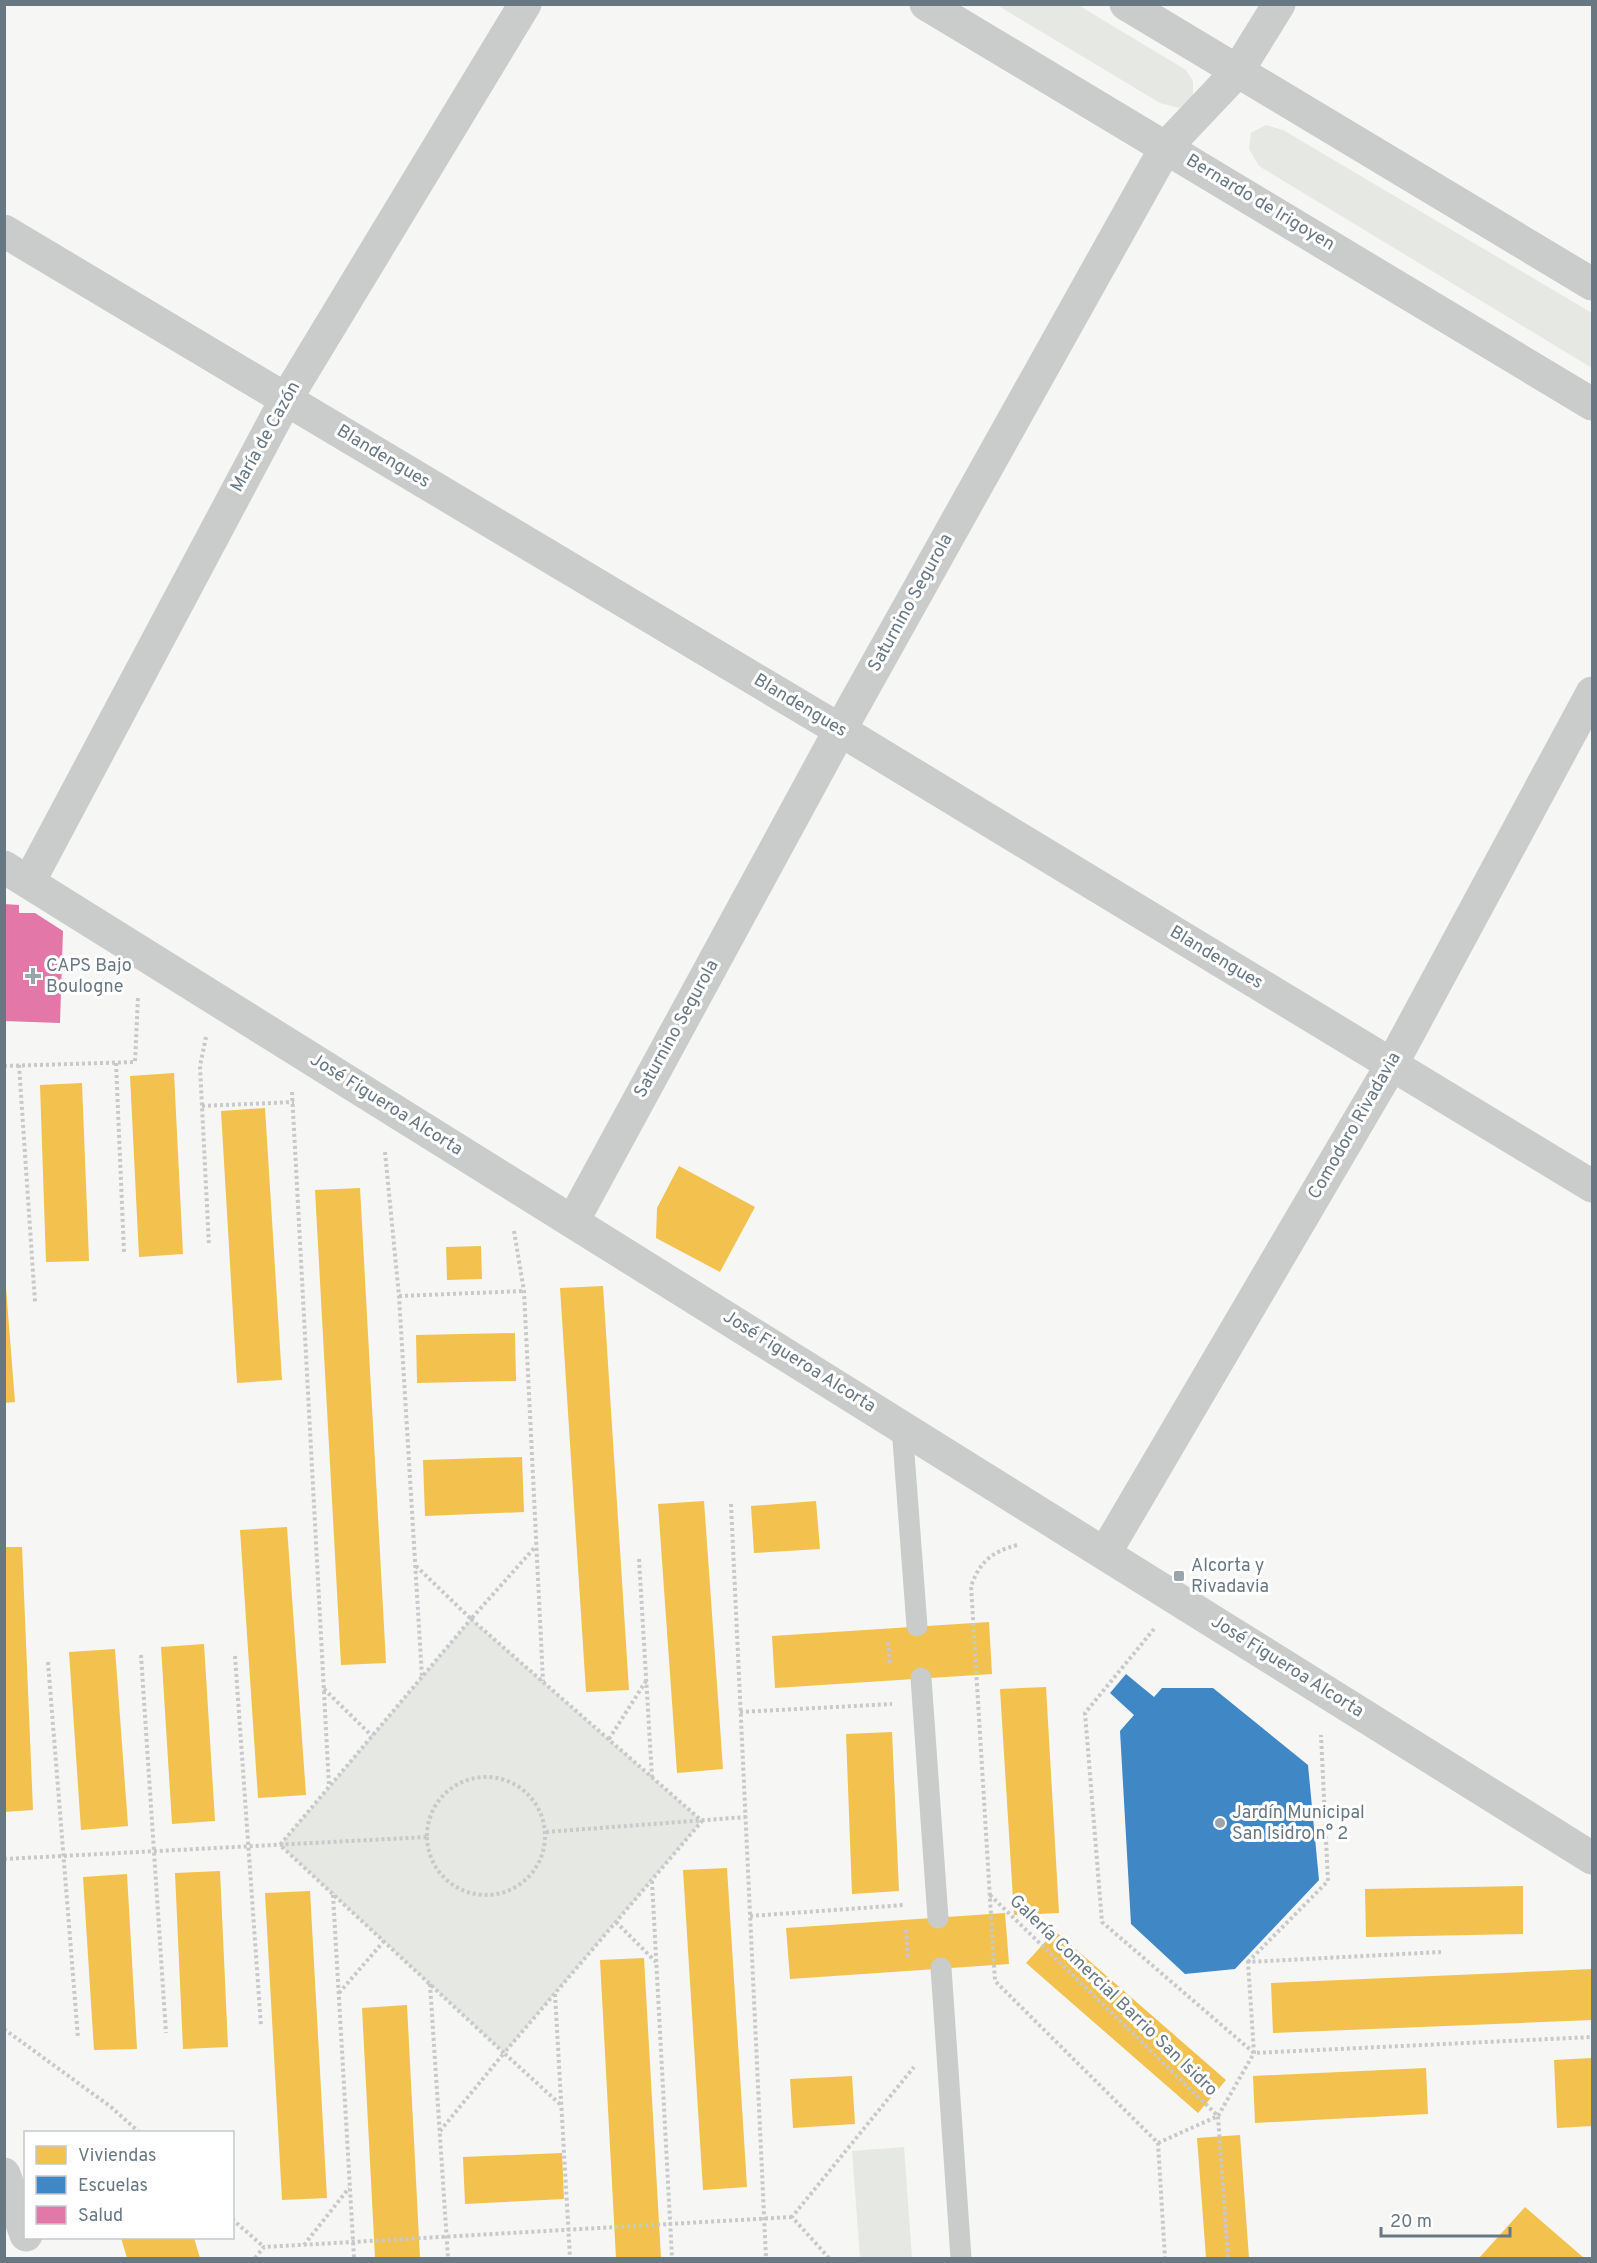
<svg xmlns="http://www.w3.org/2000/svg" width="1597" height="2263" font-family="Overpass,sans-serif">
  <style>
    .green { fill: #e6e8e3 }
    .homes { fill: #f2c14e }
    .schools { fill: #3f88c5 }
    .health { fill: #e377a8 }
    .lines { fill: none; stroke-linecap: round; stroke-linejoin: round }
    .path { stroke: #c8c9ca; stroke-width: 4; stroke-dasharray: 3 3; stroke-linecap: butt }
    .service { stroke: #cacccc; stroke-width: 21 }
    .minor { stroke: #cacccc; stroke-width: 33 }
    .tertiary { stroke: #cacccc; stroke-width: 33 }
    .poi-dot { fill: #9aa4ab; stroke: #fff; stroke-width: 2 }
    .labels { text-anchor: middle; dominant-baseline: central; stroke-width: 6; stroke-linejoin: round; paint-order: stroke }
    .street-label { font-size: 18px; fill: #687883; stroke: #fff }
    .poi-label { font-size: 18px; fill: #687883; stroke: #fff; text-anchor: start }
  </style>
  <rect width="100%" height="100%" fill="#f6f6f5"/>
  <!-- green -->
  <path class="green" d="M997 5H1078L1186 70 1193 81V100L1179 108 1160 103Z
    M1266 125 1283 130 1592 313V368L1259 166 1249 149 1251 133Z
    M471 1619 702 1821 504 2053 280 1845Z
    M904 2147 912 2258H860L852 2151Z"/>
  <!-- homes -->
  <path class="homes" d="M174 1073 183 1254 139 1257 130 1076Z
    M82 1083 89 1261 46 1262 40 1085Z
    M265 1108 282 1380 237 1383 221 1111Z
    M679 1166 755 1207 720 1272 656 1238 657 1208Z
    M360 1188 386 1663 341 1665 315 1190Z
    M481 1246 482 1279 447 1280 446 1247Z
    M603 1286 629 1690 586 1692 560 1288Z
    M4 1288H6L15 1402 4 1403Z
    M515 1333 516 1381 417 1383 416 1335Z
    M522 1457 524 1512 425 1516 423 1460Z
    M704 1501 723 1769 677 1773 658 1504Z
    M816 1501 820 1549 754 1553 751 1506Z
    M287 1527 306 1795 258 1798 240 1530Z
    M4 1547H22L33 1810 4 1812Z
    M989 1622 992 1674 775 1688 772 1636Z
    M204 1644 215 1821 172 1824 161 1647Z
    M115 1649 128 1826 81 1830 69 1652Z
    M1046 1687 1059 1913 1014 1915 1000 1689Z
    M892 1732 899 1891 852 1894 846 1734Z
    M727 1868 747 2187 703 2190 683 1870Z
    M220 1871 228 2047 183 2049 175 1873Z
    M127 1874 137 2049 94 2050 83 1877Z
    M1523 1886V1934L1366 1937 1365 1889Z
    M310 1891 327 2198 282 2200 265 1893Z
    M1005 1913 1009 1964 790 1979 786 1928Z
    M1055 1931 1226 2080 1198 2113 1026 1963Z
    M644 1958 661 2258H616L600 1960Z
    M1592 1969V2020L1273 2033 1271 1983Z
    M407 2005 420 2258H375L362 2008Z
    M1592 2058V2126L1557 2128 1554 2060Z
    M1426 2068 1428 2114 1255 2123 1253 2076Z
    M852 2076 855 2124 793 2128 790 2079Z
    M1240 2135 1249 2258H1206L1197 2138Z
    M562 2153 564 2199 465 2204 463 2157Z
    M1525 2207 1584 2258H1479Z
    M121 2238H194L200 2258H127Z"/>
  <!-- schools -->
  <path class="schools" d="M1126 1674 1154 1697 1162 1688H1213L1308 1765 1319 1880 1235 1969 1185 1974 1131 1924 1120 1731 1134 1715 1110 1693Z"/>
  <!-- health -->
  <path class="health" d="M4 904 19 905V913H35L63 931 60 1023 4 1021Z"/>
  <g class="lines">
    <!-- path -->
    <path class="path" d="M206 1037 200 1066 209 1246
      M116 1063 124 1252
      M19 1065 35 1302
      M4 1066 135 1062 138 997
      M292 1092 329 1786
      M202 1106 294 1102
      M385 1152 399 1296 422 1677
      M514 1231 524 1291 543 1681
      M399 1296 524 1291
      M731 1504 766 2258
      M1017 1545C991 1552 980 1562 971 1586L995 1981 1158 2143 1165 2258
      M639 1559 652 1777
      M416 1566 471 1619 536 1546
      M471 1619 702 1821 504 2053 280 1845Z
      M1154 1629 1085 1713 1102 1922 1254 2053 1592 2037
      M888 1642 890 1665
      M141 1655 166 2033
      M235 1656 261 2026
      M48 1662 78 2038
      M324 1689 372 1736
      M740 1712 892 1704
      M609 1739 646 1681
      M427 1836a59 59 0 1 1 118 0a59 59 0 1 1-118 0Z
      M546 1832 746 1817
      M4 1859 427 1837
      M652 1881 672 2258
      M333 1895 354 2258
      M990 1895 1218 2116 1228 2258
      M750 1916 904 1905
      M616 1922 656 1962
      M906 1930 908 1958
      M1248 1962 1328 1881 1321 1735
      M430 1984 448 2258
      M339 1993 384 1941
      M555 1994 570 2258
      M4 2029 111 2107 139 2132
      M440 2131 504 2053 562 2106
      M1158 2143 1218 2116 1254 2053 1248 1962 1441 1952
      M232 2219 264 2247
      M304 2245 349 2188
      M255 2258 264 2247 792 2217
      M829 2258 792 2217 914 2067"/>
    <!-- service -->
    <path class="service" d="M902 1427 917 1626
      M921 1678 938 1918
      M941 1968 961 2258"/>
    <!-- minor -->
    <path class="minor" d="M1126 4 1592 284
      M4 231 840 730 1592 1186
      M4 867 1592 1858
      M29 882 286 399 525 4
      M573 1221 840 730 1166 147 1237 72 1279 4
      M1105 1553 1392 1064 1592 693"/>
    <!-- tertiary -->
    <path class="tertiary" d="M926 4 1592 404
      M4 2174 26 2235"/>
  </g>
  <!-- markers -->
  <g class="poi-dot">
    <path d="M30 967h6v6h6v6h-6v6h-6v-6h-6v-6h6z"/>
    <rect x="1173" y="1570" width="12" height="12" rx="3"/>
    <circle cx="1220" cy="1823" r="6"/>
  </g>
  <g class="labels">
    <!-- street labels -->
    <g class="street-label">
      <text transform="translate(1260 203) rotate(31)">Bernardo de Irigoyen</text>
      <text transform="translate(266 437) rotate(-61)">María de Cazón</text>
      <text transform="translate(383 457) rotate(31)">Blandengues</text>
      <text transform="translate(911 603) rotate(-61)">Saturnino Segurola</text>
      <text transform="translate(800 706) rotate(31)">Blandengues</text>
      <text transform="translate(1216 958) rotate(31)">Blandengues</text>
      <text transform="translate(677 1029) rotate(-61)">Saturnino Segurola</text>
      <text transform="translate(386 1105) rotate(32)">José Figueroa Alcorta</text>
      <text transform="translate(1355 1126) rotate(-60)">Comodoro Rivadavia</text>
      <text transform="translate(799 1362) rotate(32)">José Figueroa Alcorta</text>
      <text transform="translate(1287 1667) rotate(32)">José Figueroa Alcorta</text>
      <text transform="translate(1113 1996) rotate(44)">Galería Comercial Barrio San Isidro</text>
    </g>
    <!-- poi labels -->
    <g class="poi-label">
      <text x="46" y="966">CAPS Bajo<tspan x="46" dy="21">Boulogne</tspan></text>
      <text x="1191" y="1566">Alcorta y<tspan x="1191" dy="21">Rivadavia</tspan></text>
      <text x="1232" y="1813">Jardín Municipal<tspan x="1232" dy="21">San Isidro n° 2</tspan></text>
    </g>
  </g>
  <!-- border -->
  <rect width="1597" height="2263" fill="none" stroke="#687883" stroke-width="12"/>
  <!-- legend -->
  <rect x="24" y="2131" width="210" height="108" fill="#ffffff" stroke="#c3c9cd" stroke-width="1.5"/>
  <rect x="36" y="2146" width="30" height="18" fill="#f2c14e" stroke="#c3c9cd" stroke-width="1.5"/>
  <text x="78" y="2161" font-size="18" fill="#687883">Viviendas</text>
  <rect x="36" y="2176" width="30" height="18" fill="#3f88c5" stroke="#c3c9cd" stroke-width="1.5"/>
  <text x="78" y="2191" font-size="18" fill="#687883">Escuelas</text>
  <rect x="36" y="2206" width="30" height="18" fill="#e377a8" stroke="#c3c9cd" stroke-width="1.5"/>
  <text x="78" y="2221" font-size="18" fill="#687883">Salud</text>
  <!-- scale -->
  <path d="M1381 2227v9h129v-9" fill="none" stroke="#687883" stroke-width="3"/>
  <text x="1390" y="2227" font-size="18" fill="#687883" stroke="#ffffff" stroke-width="4.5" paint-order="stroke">20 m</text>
</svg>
